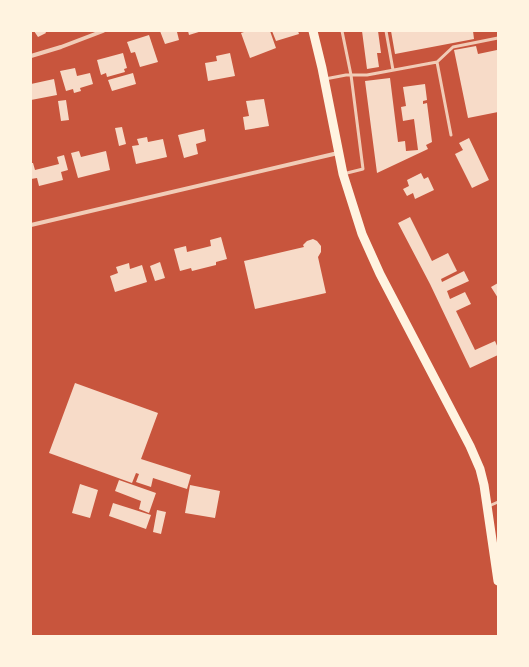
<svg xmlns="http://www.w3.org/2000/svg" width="529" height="667" font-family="'PT Sans',sans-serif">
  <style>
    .building { fill: #f7dbc8 }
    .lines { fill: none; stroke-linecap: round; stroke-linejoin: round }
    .service { stroke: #f1ccb7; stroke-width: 3 }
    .minor { stroke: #f1ccb7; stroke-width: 4 }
    .primary { stroke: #fff3e0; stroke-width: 9 }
  </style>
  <rect width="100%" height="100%" fill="#c8553d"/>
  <!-- building -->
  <path class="building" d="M34 31H45L46 33 38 37Z
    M160 31H180L177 32 179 40 165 44Z
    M188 31H202L189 35Z
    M247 31H270L276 48 250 58 241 33Z
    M272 31H298L299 34 276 41Z
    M362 31H378L381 53H377L379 67 367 69Z
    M391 31H473L474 39 395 54Z
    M149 35 158 62 140 67 135 52 131 53 127 42Z
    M476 46 478 54 497 50 498 112 468 118 454 50Z
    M123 53 127 68 124 69 125 72 107 77 106 73 101 75 97 60Z
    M230 53 235 76 208 81 205 63 217 61 216 56Z
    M75 68 77 76 90 73 93 84 80 88 81 91 74 93 73 89 66 91 60 71Z
    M133 73 136 84 112 91 108 80Z
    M390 78 398 142 405 141 406 151 418 150 414 119 403 121 401 107 406 106 403 87 425 84 427 100 423 101V104L427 103 432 142 426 145 428 149 377 173 365 81Z
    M54 79 57 95 31 100V84Z
    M264 99 269 126 245 130 243 117 249 116 246 101Z
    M66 100 69 120 61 121 58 101Z
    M122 127 126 144 119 146 115 128Z
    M204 129 206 141 196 144 198 154 184 158 178 135Z
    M147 137 148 142 163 139 167 157 136 164 132 146 139 145 137 139Z
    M469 138 489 180 472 188 455 154 463 150 459 143Z
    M79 151 81 157 106 151 110 170 78 178 71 153Z
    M64 155 68 170 61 172 63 180 39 186 37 178 31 179V163H33L35 170 59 164 57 157Z
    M421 173 424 179 428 177 434 190 415 199 413 193 407 196 403 189 409 186 407 180Z
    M410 217 432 261 448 253 457 271 441 279 442 282 464 271 469 281 447 291 450 299 465 292 471 304 456 311 475 350 495 341 498 348V355L470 368 430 284 398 223Z
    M221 237 227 259 216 262V265L192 271 191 268 180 271 174 249 186 246 187 252 211 246 210 240Z
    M313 239 317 241 321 246V252L318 257 326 293 255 309 244 261 304 247 303 245 307 241Z
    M160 262 165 278 155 281 150 266Z
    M129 263 130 269 142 265 147 282 115 292 110 276 118 273 116 267Z
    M498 283V298L491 287Z
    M75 383 158 413 141 459 191 475 187 489 153 478 151 487 136 482 139 474 136 473 132 483 49 453Z
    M119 480 156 493 149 513 139 509 141 501 115 491Z
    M80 484 98 490 90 518 72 513Z
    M190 485 220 491 215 518 185 513Z
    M113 503 151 515 146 529 109 516Z
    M157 510 166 512 161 534 153 532Z"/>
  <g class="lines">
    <!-- service -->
    <path class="service" d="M342 31 351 75 363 169 343 174
      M386 31 393 70
      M437 62 451 135
      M325 79 346 75H367L437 62 453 47 498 38
      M489 506 498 502"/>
    <!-- minor -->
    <path class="minor" d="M31 56 61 47 103 31
      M31 225 338 153"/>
    <!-- primary -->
    <path class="primary" d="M313 31 322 68 343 174 362 234 380 274 470 446 480 469 484 485 498 581"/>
  </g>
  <!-- border -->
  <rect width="529" height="667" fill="none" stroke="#fff3e0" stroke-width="64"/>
</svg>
